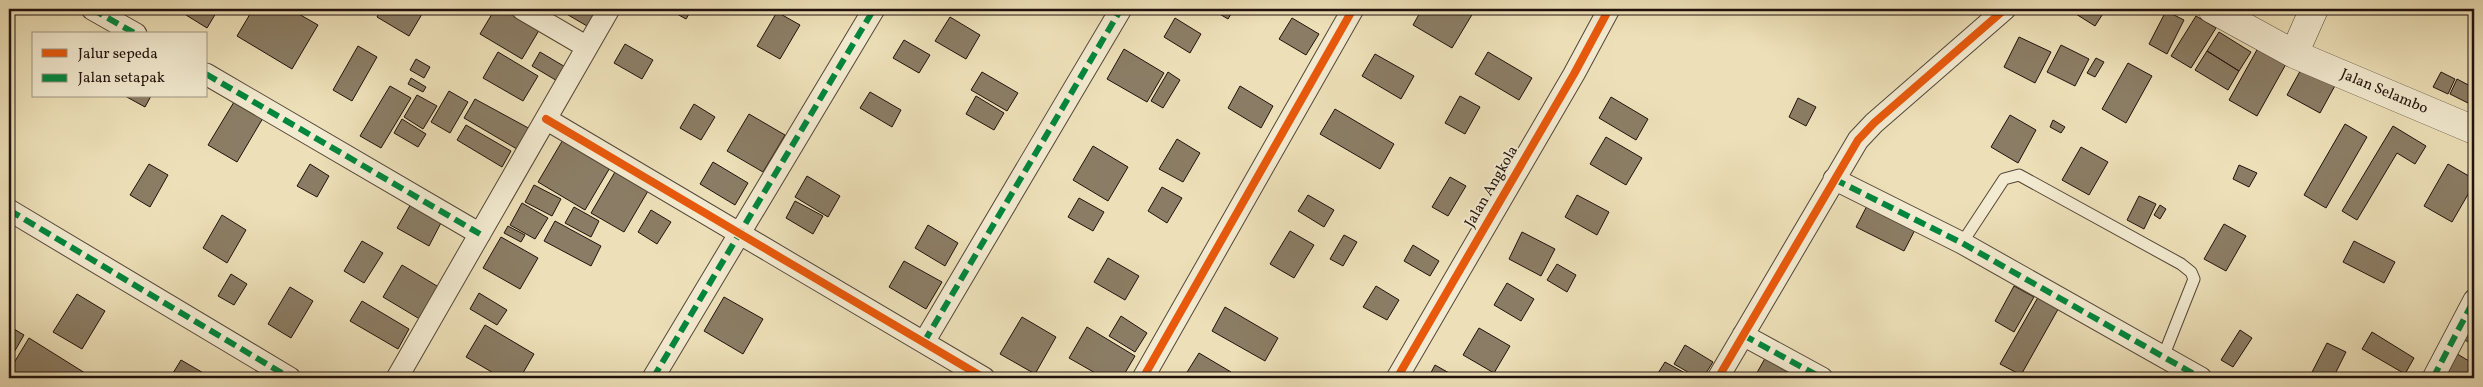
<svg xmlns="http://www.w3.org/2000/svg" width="2483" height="387" font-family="Vollkorn,serif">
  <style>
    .building { fill: #8b7d65; stroke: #21120c }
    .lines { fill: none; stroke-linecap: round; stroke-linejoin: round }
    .service-casing { stroke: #544637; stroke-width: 13 }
    .minor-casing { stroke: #544637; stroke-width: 23 }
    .tertiary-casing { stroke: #544637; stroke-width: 29 }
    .service { stroke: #f3ebd1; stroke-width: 11 }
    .minor { stroke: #f3ebd1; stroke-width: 21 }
    .tertiary { stroke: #f3ebd1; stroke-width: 28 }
    .quiet { stroke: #00873e; stroke-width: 6; stroke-dasharray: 12 6; stroke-linecap: butt }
    .cycleway-casing { stroke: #f3ebd1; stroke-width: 11 }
    .cycleway { stroke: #e8590c; stroke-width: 8 }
    .labels { text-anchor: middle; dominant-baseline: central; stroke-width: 4; stroke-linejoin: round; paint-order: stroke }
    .street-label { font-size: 15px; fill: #21120c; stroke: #f3ebd1 }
  </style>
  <rect width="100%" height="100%" fill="#ede0b8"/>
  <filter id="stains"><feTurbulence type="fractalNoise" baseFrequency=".004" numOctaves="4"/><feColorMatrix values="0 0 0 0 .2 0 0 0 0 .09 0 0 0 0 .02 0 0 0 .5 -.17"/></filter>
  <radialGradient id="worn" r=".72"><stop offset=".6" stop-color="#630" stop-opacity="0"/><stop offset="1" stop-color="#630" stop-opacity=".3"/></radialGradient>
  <!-- building -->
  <path class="building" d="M190 9H209L216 13 207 28 186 15Z
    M253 9H290L318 25 292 69 237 36Z
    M381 9H425L409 36 377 17Z
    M495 9H510L541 27 522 59 480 34Z
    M558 9H598L587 26Z
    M668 9H692L686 19Z
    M1211 9H1234L1228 19Z
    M1422 9H1465L1473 13 1452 48 1413 25Z
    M2068 9H2106L2095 26Z
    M2166 11 2184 20 2167 54 2149 44Z
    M777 12 800 25 780 59 757 46Z
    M2196 16 2216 28 2191 68 2171 56Z
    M950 17 980 35 966 59 935 41Z
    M1175 18 1201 34 1190 53 1164 37Z
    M1292 18 1319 34 1306 55 1279 39Z
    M2219 32 2251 52 2239 71 2207 51Z
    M2019 37 2051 52 2035 83 2004 67Z
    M904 40 930 55 919 73 893 58Z
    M625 44 653 60 642 79 614 63Z
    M2061 45 2089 59 2075 86 2047 72Z
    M358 46 377 57 352 101 333 90Z
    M2258 48 2286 64 2257 116 2229 100Z
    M1124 49 1164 73 1147 102 1107 79Z
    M2207 51 2239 71 2228 90 2195 70Z
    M498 52 538 76 523 101 483 78Z
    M540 52 567 68 559 82 532 66Z
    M1488 52 1532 78 1519 100 1475 74Z
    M1375 54 1414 76 1401 99 1362 76Z
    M2096 58 2104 62 2095 77 2087 73Z
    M416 59 430 67 424 78 410 70Z
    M2128 63 2152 76 2126 123 2102 109Z
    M2304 64 2337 82 2320 113 2287 95Z
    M982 72 1018 93 1007 111 971 90Z
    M1168 72 1180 80 1163 108 1151 101Z
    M2441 72 2455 79 2448 94 2433 87Z
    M411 78 426 87 423 92 408 84Z
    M2457 79 2474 88 2468 103 2450 94Z
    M390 86 411 98 381 148 360 136Z
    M1240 86 1273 106 1261 128 1228 108Z
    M449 91 468 102 450 133 431 122Z
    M870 92 901 110 892 127 860 108Z
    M417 95 437 106 423 129 404 117Z
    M125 96H151L145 107Z
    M976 96 1004 113 994 130 966 114Z
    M1460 96 1480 107 1465 134 1445 123Z
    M1611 97 1648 119 1636 140 1599 118Z
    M1798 98 1816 107 1806 126 1789 117Z
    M475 99 532 130 522 152 464 118Z
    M234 102 263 118 237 162 208 145Z
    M694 104 715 117 701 140 680 128Z
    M1335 109 1394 144 1380 169 1320 134Z
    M749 114 785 135 763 172 727 151Z
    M2010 115 2036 130 2018 163 1991 147Z
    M402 119 426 134 418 147 394 133Z
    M2053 120 2065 127 2061 133 2050 127Z
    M2345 124 2367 137 2326 208 2304 195Z
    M466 125 511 151 502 167 457 140Z
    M2393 126 2426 146 2415 164 2397 153 2357 220 2342 211Z
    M1606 137 1642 158 1626 185 1590 164Z
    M564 138 611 166 585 210 538 182Z
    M1177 139 1200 153 1183 182 1159 169Z
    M1093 146 1128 167 1108 201 1073 180Z
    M2081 147 2108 162 2089 195 2062 180Z
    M713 162 748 183 735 205 700 184Z
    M149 164 168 175 150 207 130 195Z
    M310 164 329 176 317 197 297 186Z
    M2448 164 2474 179V184L2452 222 2424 206Z
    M2239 165 2257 173 2249 187 2233 179Z
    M615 172 648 191 624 232 591 213Z
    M807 176 840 196 828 217 795 197Z
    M1450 177 1466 186 1448 216 1432 207Z
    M534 185 561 199 552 216 525 202Z
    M1162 187 1182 198 1167 223 1148 211Z
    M1308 195 1334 210 1324 227 1298 211Z
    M1577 195 1609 212 1597 235 1565 217Z
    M2139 196 2156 204 2144 229 2127 220Z
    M1079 198 1104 212 1093 231 1068 217Z
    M795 201 823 216 813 234 786 218Z
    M412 202 443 219 429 246 397 228Z
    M1869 202 1917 226 1904 251 1856 227Z
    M522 203 548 218 535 239 510 225Z
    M2160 205 2166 209 2160 219 2154 215Z
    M574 207 599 221 591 237 565 223Z
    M651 210 671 222 657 244 638 232Z
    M222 215 246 230 227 263 203 248Z
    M555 221 601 246 591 266 544 241Z
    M2224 224 2246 236 2226 271 2204 259Z
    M928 225 958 243 945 266 915 248Z
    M508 226 525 235 521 242 504 233Z
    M1290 231 1314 245 1294 278 1270 264Z
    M1522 232 1555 249 1541 276 1509 259Z
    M1344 235 1357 242 1343 266 1330 259Z
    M501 237 538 258 520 289 483 268Z
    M362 241 383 253 364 283 344 271Z
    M2354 241 2395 262 2384 283 2343 262Z
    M1413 245 1439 261 1430 276 1404 261Z
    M1108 258 1139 276 1125 300 1094 282Z
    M904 261 942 282 926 309 889 287Z
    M1557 264 1576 275 1567 292 1547 280Z
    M402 265 442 289 423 321 383 297Z
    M231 274 247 284 234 305 218 296Z
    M1507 283 1534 299 1521 321 1494 305Z
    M1376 286 1399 300 1387 320 1363 307Z
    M2014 286 2034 297 2014 332 1995 321Z
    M290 287 313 301 291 338 268 324Z
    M2041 292 2061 304 2021 375 2000 364Z
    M479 293 507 310 497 325 470 309Z
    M77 294 105 311 82 349 53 332Z
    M724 297 763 319 743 354 704 331Z
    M362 301 409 329 398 349 350 321Z
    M1225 307 1278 338 1265 361 1212 331Z
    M1121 316 1147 333 1135 352 1109 336Z
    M1022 317 1056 337 1035 374 1000 354Z
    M2471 324 2474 326V346L2462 338Z
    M485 325 534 354 520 378H502L466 357Z
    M9 326 24 335 9 361Z
    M1087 327 1135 356 1122 378H1104L1069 358Z
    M1479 328 1510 346 1494 373 1463 355Z
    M2240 330 2252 338 2233 367 2221 360Z
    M2372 332 2414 358 2405 374 2362 349Z
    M29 338 93 378H9V371Z
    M2327 343 2346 352 2333 378H2309Z
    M1685 345 1713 362 1703 378H1698L1674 364Z
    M2454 352 2474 364V378H2451L2442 372Z
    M1199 353 1231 372 1227 378 1184 377Z
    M1768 353 1812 378H1754Z
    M181 360 212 378H170Z
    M1665 362 1694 378H1655Z
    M1435 365 1458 378H1428Z
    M1071 373 1080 378H1068Z
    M1328 373 1337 378H1325Z"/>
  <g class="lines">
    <defs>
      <path id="service" d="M1962 243 2004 179 2019 175 2181 264 2191 272 2194 279 2163 357"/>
      <path id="minor" d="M92 9 136 34
        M522 9 587 47
        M206 74 480 234
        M546 119 984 378
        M1834 179 1962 243 2201 378
        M9 210 290 378
        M1743 335 1822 378
        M924 342 1121 9
        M397 378 609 9
        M653 378 874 9
        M1143 378 1353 9
        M1397 378 1574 74 1609 9
        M1718 378 1858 140 1874 123 2005 9
        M2433 378 2474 300"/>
      <path id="tertiary" d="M2212 9 2294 54 2474 130
        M2294 54 2314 9"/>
    </defs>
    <!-- service casing -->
    <use href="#service" class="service-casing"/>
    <!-- minor casing -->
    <use href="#minor" class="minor-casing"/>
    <!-- tertiary casing -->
    <use href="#tertiary" class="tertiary-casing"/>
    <!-- service -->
    <use href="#service" class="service"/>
    <!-- minor -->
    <use href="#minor" class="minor"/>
    <!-- tertiary -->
    <use href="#tertiary" class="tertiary"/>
    <!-- quiet -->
    <path class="quiet" d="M92 9 136 34
      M206 74 480 234
      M1834 179 1962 243 2201 378
      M9 210 290 378
      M1743 335 1822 378
      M924 342 1121 9
      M653 378 874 9
      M2433 378 2474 300"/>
    <defs>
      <path id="cycleway" d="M546 119 984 378
        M1143 378 1353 9
        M1397 378 1574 74 1609 9
        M1718 378 1858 140 1874 123 2005 9"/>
    </defs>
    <!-- cycleway casing -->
    <use href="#cycleway" class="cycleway-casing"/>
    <!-- cycleway -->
    <use href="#cycleway" class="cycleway"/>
  </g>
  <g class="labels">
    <!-- street labels -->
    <g class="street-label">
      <text transform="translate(2384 92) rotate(23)">Jalan Selambo</text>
      <text transform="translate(1492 187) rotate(-60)">Jalan Angkola</text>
    </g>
  </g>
  <!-- margin -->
  <rect width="2483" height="387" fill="none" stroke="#ede0b8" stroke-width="30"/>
  <rect x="10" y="10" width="2463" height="367" fill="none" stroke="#21120c" stroke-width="2.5"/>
  <rect x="15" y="15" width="2453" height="357" fill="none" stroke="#21120c"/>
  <!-- legend -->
  <rect x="32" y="32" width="175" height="65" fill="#f3ebd1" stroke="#9f9482"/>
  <rect x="42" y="49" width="25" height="8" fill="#e8590c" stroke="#9f9482"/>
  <text x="78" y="58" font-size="15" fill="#21120c">Jalur sepeda</text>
  <rect x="42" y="74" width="25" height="8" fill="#00873e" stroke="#9f9482"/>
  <text x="78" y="82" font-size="15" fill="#21120c">Jalan setapak</text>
  <rect width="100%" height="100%" filter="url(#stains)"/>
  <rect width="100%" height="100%" fill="url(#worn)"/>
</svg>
